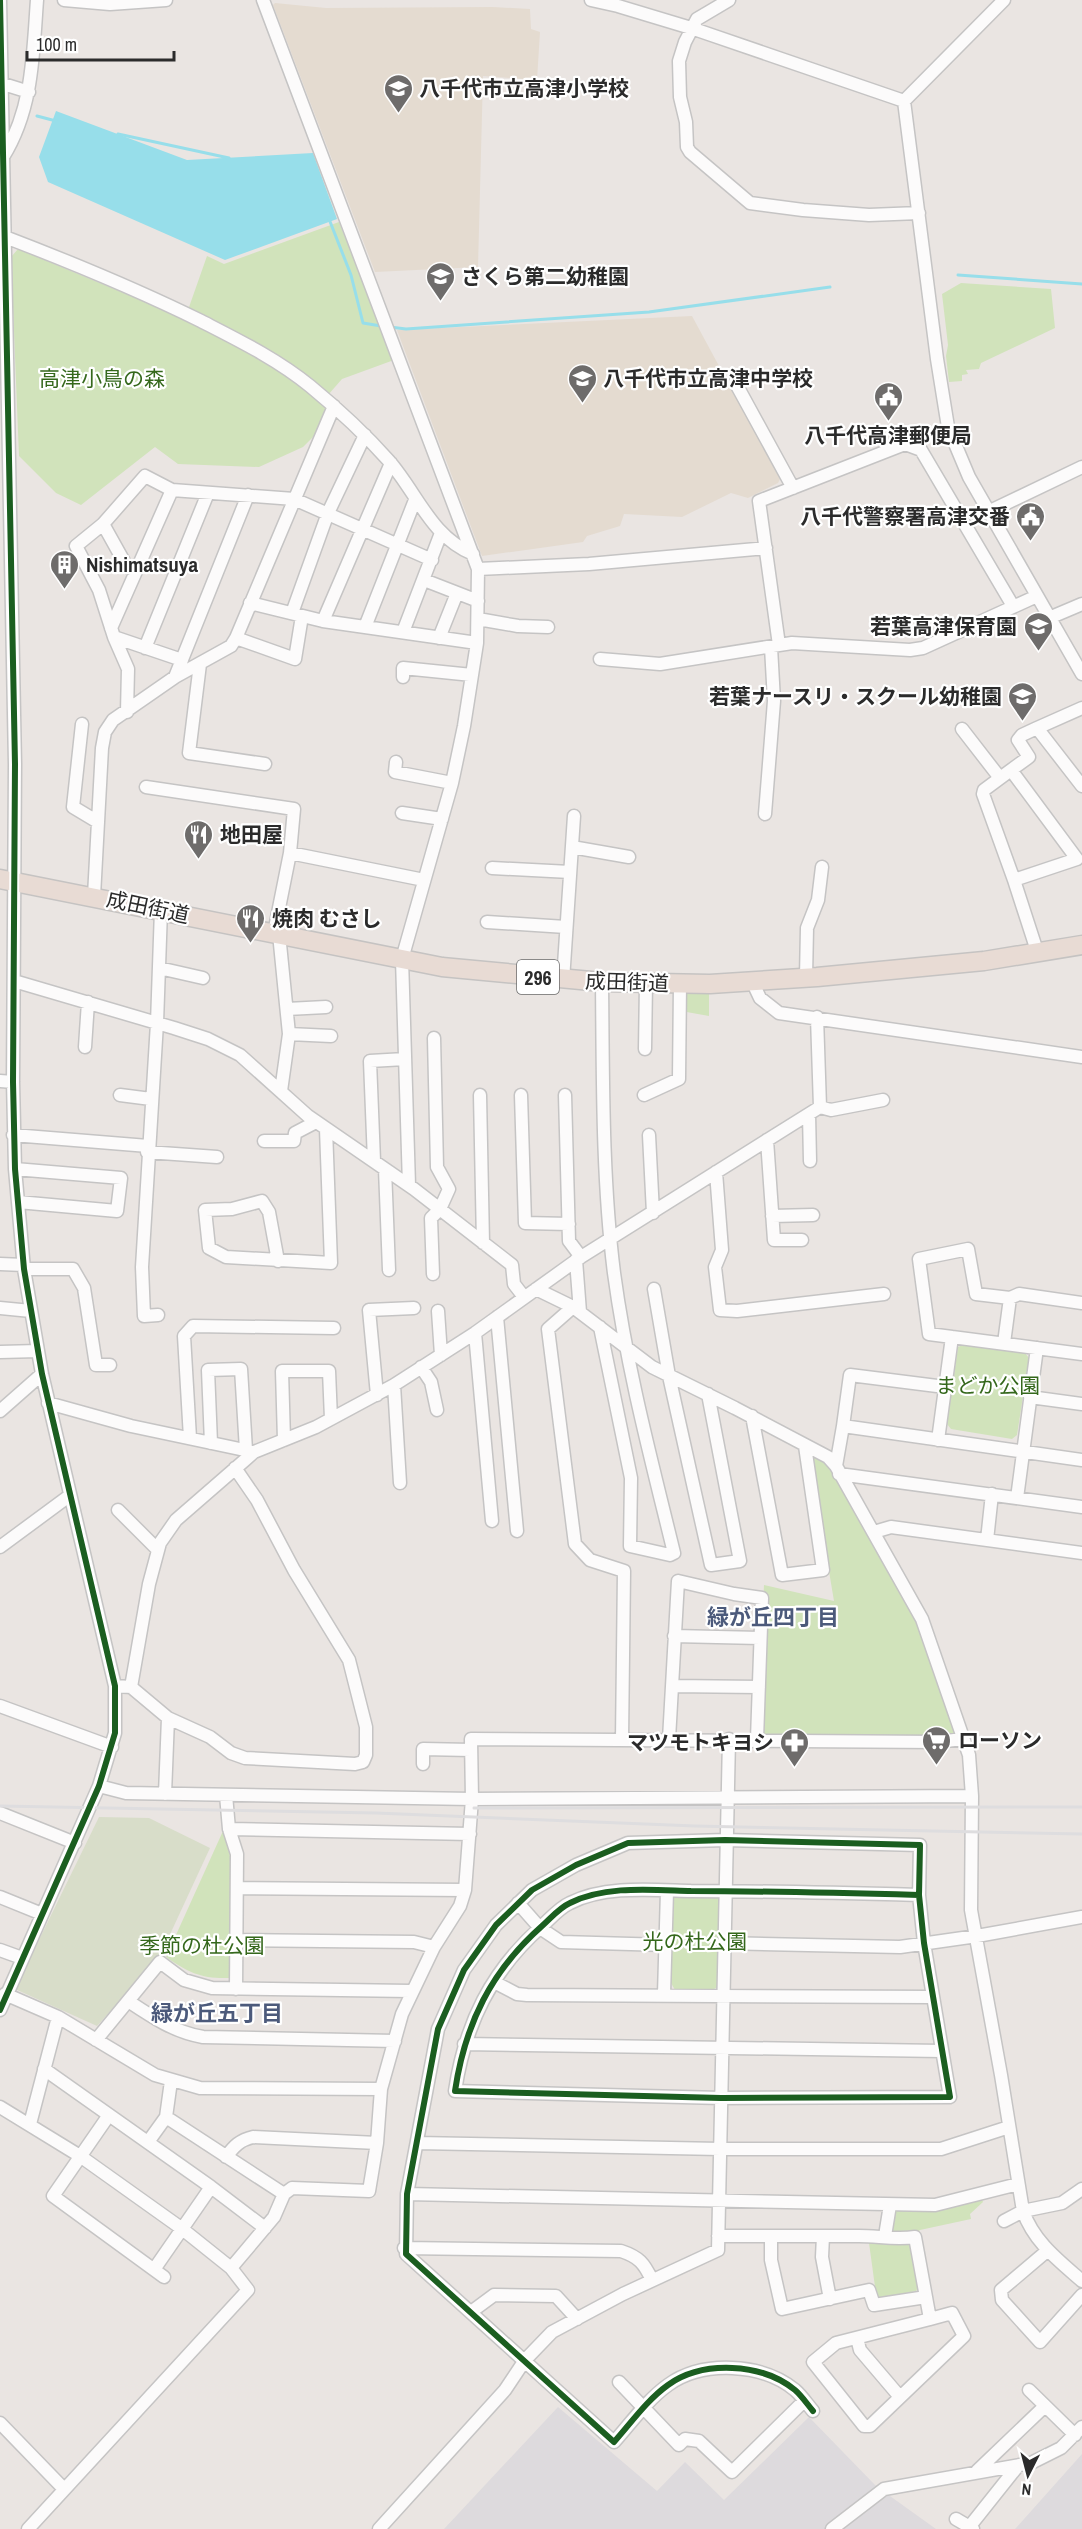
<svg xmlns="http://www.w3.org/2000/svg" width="1082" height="2529" font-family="'Archivo Narrow','Noto Sans JP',sans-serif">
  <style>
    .industrial { fill: #dddadd }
    .education { fill: #e4dbd0 }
    .green { fill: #d1e3bb }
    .cemetery { fill: #d8ddc9 }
    .water { fill: #97deea }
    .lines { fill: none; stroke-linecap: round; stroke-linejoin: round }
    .stream { stroke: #97deea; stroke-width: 3 }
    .minor-casing { stroke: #c5c4c4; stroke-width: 15 }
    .highway-casing { stroke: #c5c3c2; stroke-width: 21 }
    .minor { stroke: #fcfbfb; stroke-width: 12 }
    .highway { stroke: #e8dbd4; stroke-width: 18 }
    .rail { stroke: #dedddf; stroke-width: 3 }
    .cycleway-casing { stroke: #fff; stroke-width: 10 }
    .cycleway { stroke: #1b5e20; stroke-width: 6 }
    .labels { text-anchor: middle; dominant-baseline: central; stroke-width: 4.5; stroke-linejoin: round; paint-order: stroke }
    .shield { fill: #fff; stroke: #6b6b6b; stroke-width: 1.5 }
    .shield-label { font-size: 20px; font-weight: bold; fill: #2b2b2b }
    .poi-label { font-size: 21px; font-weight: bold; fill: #2b2b2b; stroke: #fff; text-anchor: start }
    .park-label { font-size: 21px; fill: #35681c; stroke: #fff }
    .street-label { font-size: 21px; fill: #2b2b2b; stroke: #fff }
    .neighbourhood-label { font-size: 22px; font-weight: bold; fill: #4c5a7b; stroke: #fff }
  </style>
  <rect width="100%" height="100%" fill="#eae5e2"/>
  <!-- industrial -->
  <path class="industrial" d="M558 2407 657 2491 685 2462 724 2500 809 2417 876 2486 936 2529H444Z
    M1082 2454V2529H1015Z"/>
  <!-- education -->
  <path class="education" d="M275 3 326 8 493 7 530 9 531 29 540 32 537 80 483 76 478 267 375 272 273 5Z
    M692 316 780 479 778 483 748 498 731 493 682 517 624 514 620 526 587 536 583 542 482 556 397 330Z"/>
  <!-- green -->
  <path class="green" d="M339 222 394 360 342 379 328 395 188 310 207 256 224 264Z
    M18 249 213 330 294 379 328 407 318 432 303 447 259 467 178 464 155 447 81 505 56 493 19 456 11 257Z
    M961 283 1051 289 1055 328 981 363 979 369 966 370 968 374 962 375V381L949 382 946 356 948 345 942 294Z
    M709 992V1016L681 1011 684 994Z
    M965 1344 1024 1352 1029 1358 1017 1435 1012 1439 951 1429 947 1424 958 1347Z
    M815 1456 826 1463 845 1486 922 1619 963 1739H757L764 1585 834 1601 810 1458Z
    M223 1831 231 1859 230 1978C202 1979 189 1973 166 1957Z
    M716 1894 719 1898 718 1987 712 1990H675L671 1983 672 1899 674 1895Z
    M980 2195 983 2202 970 2214 971 2219 920 2230 915 2235H886L891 2206Z
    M885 2241 892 2245 905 2242 911 2246 919 2286 916 2291 880 2298 876 2294 869 2243Z"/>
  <!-- cemetery -->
  <path class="cemetery" d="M99 1817 149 1818 210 1848 160 1956 97 2026 15 1989Z"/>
  <!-- water -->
  <path class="water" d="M56 111 187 160 313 153 337 219 225 260 48 182 39 157Z"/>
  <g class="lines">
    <!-- stream -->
    <path class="stream" d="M37 116 56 121
      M118 134 229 158
      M329 219 351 275 363 323 381 326
      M958 275 1082 284
      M390 327 406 329 649 312 830 287"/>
    <defs>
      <path id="minor" d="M64 0 110 4 166 0
        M263 0 478 569 477 643 464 726 452 783 402 959 409 1185
        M591 0 618 6 691 28 904 101
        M729 0 697 19 685 42 679 61 680 97 686 122 687 147 690 152 750 203 803 210 869 215 919 213
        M0 83 29 92
        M904 101 937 359 948 427 969 477 1082 674
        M904 101 1004 0
        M3 157C33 109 33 54 37 0
        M0 235C68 261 136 289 201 321 238 340 277 359 310 386 338 409 365 434 389 461 417 493 431 537 473 554
        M735 382 793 488
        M988 512 1082 467
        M103 524 127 567 136 571
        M478 569 589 564 766 548
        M424 580 478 601
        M250 603 323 621 477 643
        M292 613 328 513 365 435
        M1049 618 1082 604
        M478 619 518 626 548 627
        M323 621 391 463
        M365 627 415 500
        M111 628 172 490
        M403 632 441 533
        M114 637 182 660
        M236 638 295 659 302 616
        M439 638 457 593
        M779 645 759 501 905 444 921 450 1013 606
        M145 648 208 493
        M600 659 660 664 792 643 910 650 923 648 1037 596
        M200 664 189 753 265 764
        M175 677 248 495
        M403 677V668L472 675
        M1082 708 1037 728 1082 786
        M127 712 128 669 114 637 99 590 76 546 103 524 145 476 172 490 294 499 432 560
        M82 724 73 807 98 822
        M962 729 1000 778
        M396 762 395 772 452 783
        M1011 770 1077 859 1014 880 983 794 984 790Z
        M1011 770 1029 757 1018 740 1022 735 1037 728
        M146 787 294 809 290 853 274 933
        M402 813 442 819
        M765 814 774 701 771 647
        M572 847 629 857
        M290 853 424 880
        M492 868 570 872
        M1014 880 1038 954
        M94 896 102 748 105 732 113 720 175 677 231 646 236 638 334 406
        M487 922 566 927
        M279 934 289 1034 281 1091
        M159 968 203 978
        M806 977 807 928 818 900 822 867
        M563 980 574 816
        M14 981 174 1028 208 1039 240 1055 308 1116 414 1189 512 1265 514 1284 524 1297
        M752 981 760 998 779 1013 1082 1057
        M287 1009 326 1007
        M289 1034 331 1036
        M85 1047 88 1002
        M645 1049 646 983
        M0 1081 13 1082
        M120 1095 151 1099
        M480 1095 483 1243
        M521 1095 525 1223 569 1224
        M565 1095 569 1241 581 1257
        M644 1095 679 1079 680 984
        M820 1107 831 1110 883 1100
        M809 1114 810 1161
        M13 1135 148 1146
        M649 1135 653 1213
        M767 1140 774 1240H802
        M264 1141H294L295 1133 316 1122
        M147 1152 217 1157
        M374 1161 370 1061 405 1059
        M15 1169 121 1178 117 1211 18 1202
        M385 1169 389 1270
        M716 1172 722 1250 715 1267 720 1310 737 1311 884 1294
        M772 1216 813 1215
        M576 1260 580 1312
        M278 1261 269 1212 262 1201 232 1209 205 1210 209 1248 226 1257 331 1263 326 1129
        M0 1264 24 1265
        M24 1269H73L84 1288 96 1365H110
        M433 1274 431 1218 440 1209 449 1189 437 1167 434 1038
        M536 1289 573 1307 652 1367 735 1408 828 1457 836 1466 922 1619 969 1755 972 1796 971 1910 1001 2075 1023 2211C1034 2242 1058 2260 1082 2281
        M654 1289 669 1376 711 1565 740 1561 708 1394
        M573 1307 548 1329 575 1544 590 1560 624 1571 622 1739
        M0 1308 31 1311
        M438 1311 441 1355
        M158 1315 144 1316 142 1267 157 1023 161 910
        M497 1317 517 1531
        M600 1327 631 1478 630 1546 670 1555 674 1553C651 1459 627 1369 614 1273 602 1177 603 1079 602 982
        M475 1333 492 1521
        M952 1337 1082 1354
        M1004 1343 1010 1298
        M0 1352 38 1351
        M421 1367 431 1382 437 1410
        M394 1385 400 1483
        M377 1395 369 1310 414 1308
        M1030 1397 1082 1404
        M48 1403 131 1426 254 1452
        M0 1411 42 1374
        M752 1416 782 1575 823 1570 805 1446
        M843 1426 850 1375 945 1387
        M190 1438 184 1336 193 1326 334 1328
        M284 1440 282 1371H329L331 1419
        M938 1440 952 1337 929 1334 919 1259 968 1249 976 1294 1010 1298 1019 1294 1082 1303
        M211 1443 208 1370 241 1369 246 1450
        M836 1466 843 1426 1082 1460
        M839 1474 1082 1507
        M1017 1498 1037 1348
        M118 1510 158 1550
        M874 1532 891 1527 1082 1553
        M987 1540 992 1494
        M0 1547 69 1496
        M674 1636 760 1638
        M115 1686 131 1687 149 1584 160 1543 176 1520 245 1460 254 1452 316 1427 394 1385 475 1333 581 1257 820 1107 817 1017
        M672 1686 759 1687
        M131 1687 168 1718 210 1737 231 1753 245 1758 355 1764 363 1762 366 1755V1727L349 1660 294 1570 257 1500 235 1468
        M0 1706 112 1747
        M669 1739 678 1581 734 1594 762 1598 757 1739
        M423 1764V1749L471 1750
        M99 1786 126 1793 472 1799 972 1796
        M165 1794 168 1718
        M226 1795 229 1829 237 1854 236 1989
        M0 1813 75 1843
        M229 1829 470 1834
        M237 1888 465 1890
        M0 1897 42 1914
        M518 1903 540 1928 561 1942 666 1945
        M236 1940 414 1942 434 1947
        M723 1943 900 1947 977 1936 1082 1917
        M0 1950 22 1958
        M494 1982 517 1994 527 1995 932 1997
        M5 1994 58 2017 155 2075 200 2088 381 2089
        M664 1994 667 1891
        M128 2001C152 2017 174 2032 203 2037L395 2041
        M0 2010 99 1786 115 1733V1686L42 1374 24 1269 15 1169 13 1082 15 764 0 0
        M96 2040 160 1962 184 1980 212 1988 411 1991
        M464 2044 942 2051
        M44 2069 211 2187 265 2228
        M0 2107 80 2156 181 2228 231 2268 248 2290 28 2529
        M109 2115 53 2196 164 2277
        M166 2117 284 2194
        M30 2124 58 2017
        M148 2142 166 2117 171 2081
        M417 2143 720 2149H941L1009 2127
        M226 2157C234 2146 240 2140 253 2137L377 2143
        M407 2194 935 2205 1018 2184
        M1004 2221 1023 2211 1062 2203 1082 2189
        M718 2236C765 2236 812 2236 859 2236 878 2236 896 2240 915 2237L926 2297 874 2305 869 2290 782 2309 771 2260V2236
        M823 2236 822 2257 830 2299
        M885 2236 890 2205
        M404 2248 621 2251C639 2257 644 2263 652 2280
        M1047 2251 1001 2290 1002 2300 1040 2342 1082 2295
        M155 2268 211 2187
        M231 2268 274 2217 284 2194 292 2188 369 2191 377 2143 381 2089 402 2014 434 1947 460 1906 465 1890 472 1799 471 1739 937 1742 963 1739
        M926 2297 930 2319 952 2313 964 2336 870 2426H864L813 2362 836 2343 930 2319
        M471 2312 494 2295 556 2296 577 2319
        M857 2338 860 2350 900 2397
        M619 2382 679 2445 685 2439 699 2441 732 2472 804 2401
        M1029 2390 1075 2435
        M813 2411C807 2404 802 2396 795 2390 762 2363 703 2360 668 2385 647 2400 631 2423 614 2442L406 2254 407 2194 438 2029 464 1970 496 1925 532 1890 576 1865 628 1843 725 1840 920 1845 919 1895 924 1943 950 2097 721 2098 455 2091C465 2024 491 1971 542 1926 551 1918 559 1908 570 1903 605 1885 653 1890 691 1891 767 1891 843 1893 919 1895
        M0 2423 64 2489
        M977 2471 1045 2406
        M956 2519 973 2529
        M970 2526 1017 2467
        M379 2529 505 2390 525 2360 552 2332 623 2294 718 2250 729 1739
        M832 2529 884 2489 1031 2463 1061 2448 1082 2427"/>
      <path id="highway" d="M0 879 442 967 602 982 710 984 817 977 984 961 1082 945"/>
    </defs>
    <!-- minor casing -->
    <use href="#minor" class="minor-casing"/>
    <!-- highway casing -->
    <use href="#highway" class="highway-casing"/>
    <!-- minor -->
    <use href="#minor" class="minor"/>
    <!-- highway -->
    <use href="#highway" class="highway"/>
    <!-- rail -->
    <path class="rail" d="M0 1806 376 1813 695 1826 1082 1834
      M474 1808 1082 1807"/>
    <defs>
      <path id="cycleway" d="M0 2010 99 1786 115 1733V1686L42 1374 24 1269 15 1169 13 1082 15 764 0 0
        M813 2411C807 2404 802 2396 795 2390 762 2363 703 2360 668 2385 647 2400 631 2423 614 2442L406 2254 407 2194 438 2029 464 1970 496 1925 532 1890 576 1865 628 1843 725 1840 920 1845 919 1895 924 1943 950 2097 721 2098 455 2091C465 2024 491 1971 542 1926 551 1918 559 1908 570 1903 605 1885 653 1890 691 1891 767 1891 843 1893 919 1895"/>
    </defs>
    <!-- cycleway casing -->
    <use href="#cycleway" class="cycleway-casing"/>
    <!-- cycleway -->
    <use href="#cycleway" class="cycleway"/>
  </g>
  <!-- icons -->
  <defs>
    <symbol id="school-pin" viewBox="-11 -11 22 30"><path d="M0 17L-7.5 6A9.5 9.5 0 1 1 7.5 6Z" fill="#6e6c6b" stroke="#fff"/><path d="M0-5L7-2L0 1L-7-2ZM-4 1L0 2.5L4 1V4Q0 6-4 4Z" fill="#fff"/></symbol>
    <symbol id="civic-pin" viewBox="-11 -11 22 30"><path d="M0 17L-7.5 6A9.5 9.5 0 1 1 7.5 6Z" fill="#6e6c6b" stroke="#fff"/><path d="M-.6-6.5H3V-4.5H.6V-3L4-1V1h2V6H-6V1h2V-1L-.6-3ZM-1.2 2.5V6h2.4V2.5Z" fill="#fff"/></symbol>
    <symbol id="building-pin" viewBox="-11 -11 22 30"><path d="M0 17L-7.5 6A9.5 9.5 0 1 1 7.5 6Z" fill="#6e6c6b" stroke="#fff"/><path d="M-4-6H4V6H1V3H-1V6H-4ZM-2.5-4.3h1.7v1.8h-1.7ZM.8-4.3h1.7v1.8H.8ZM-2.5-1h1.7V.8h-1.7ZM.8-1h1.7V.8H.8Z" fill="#fff"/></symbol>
    <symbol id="restaurant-pin" viewBox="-11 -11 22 30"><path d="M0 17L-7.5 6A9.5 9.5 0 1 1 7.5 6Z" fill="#6e6c6b" stroke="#fff"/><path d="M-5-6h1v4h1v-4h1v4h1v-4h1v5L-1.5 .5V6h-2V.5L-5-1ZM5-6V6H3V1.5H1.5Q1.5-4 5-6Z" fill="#fff"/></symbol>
    <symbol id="supermarket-pin" viewBox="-11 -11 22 30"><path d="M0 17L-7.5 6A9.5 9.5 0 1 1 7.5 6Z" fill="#6e6c6b" stroke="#fff"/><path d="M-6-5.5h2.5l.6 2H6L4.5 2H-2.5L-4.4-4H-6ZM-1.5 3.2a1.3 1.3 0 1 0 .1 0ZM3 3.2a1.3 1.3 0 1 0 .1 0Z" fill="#fff"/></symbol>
    <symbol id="pharmacy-pin" viewBox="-11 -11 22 30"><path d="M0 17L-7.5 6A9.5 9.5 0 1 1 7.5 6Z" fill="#6e6c6b" stroke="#fff"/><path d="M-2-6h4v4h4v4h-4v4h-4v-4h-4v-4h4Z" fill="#fff"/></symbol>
  </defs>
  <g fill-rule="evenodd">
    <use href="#school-pin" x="382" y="72" width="33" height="45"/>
    <use href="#school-pin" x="424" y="260" width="33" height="45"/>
    <use href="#school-pin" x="566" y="362" width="33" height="45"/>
    <use href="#civic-pin" x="872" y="380" width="33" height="45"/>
    <use href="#civic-pin" x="1014" y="500" width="33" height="45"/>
    <use href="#building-pin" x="48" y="548" width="33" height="45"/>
    <use href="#school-pin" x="1022" y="610" width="33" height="45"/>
    <use href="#school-pin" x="1006" y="680" width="33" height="45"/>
    <use href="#restaurant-pin" x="182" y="818" width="33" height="45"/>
    <use href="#restaurant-pin" x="234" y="902" width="33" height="45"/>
    <use href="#supermarket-pin" x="920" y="1724" width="33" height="45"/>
    <use href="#pharmacy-pin" x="778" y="1726" width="33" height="45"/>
  </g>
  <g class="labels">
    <!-- shield labels -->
    <rect class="shield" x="517" y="960" width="42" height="34" rx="4.5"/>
    <g class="shield-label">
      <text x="538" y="977">296</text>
    </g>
    <!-- poi labels -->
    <g class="poi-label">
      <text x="419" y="88">八千代市立高津小学校</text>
      <text x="461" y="276">さくら第二幼稚園</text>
      <text x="603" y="378">八千代市立高津中学校</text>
      <text x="888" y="435" text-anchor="middle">八千代高津郵便局</text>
      <text x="1010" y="516" text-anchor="end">八千代警察署高津交番</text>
      <text x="86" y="564">Nishimatsuya</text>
      <text x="1017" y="626" text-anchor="end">若葉高津保育園</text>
      <text x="1002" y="696" text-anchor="end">若葉ナースリ・スクール幼稚園</text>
      <text x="220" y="834">地田屋</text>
      <text x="272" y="918">焼肉 むさし</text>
      <text x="958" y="1740">ローソン</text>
      <text x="774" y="1742" text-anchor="end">マツモトキヨシ</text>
    </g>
    <!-- park labels -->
    <g class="park-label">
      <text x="102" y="378">高津小鳥の森</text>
      <text x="988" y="1385">まどか公園</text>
      <text x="695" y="1941">光の杜公園</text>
      <text x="202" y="1945">季節の杜公園</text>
    </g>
    <!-- street labels -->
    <g class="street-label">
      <text transform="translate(148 907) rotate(12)">成田街道</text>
      <text transform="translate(627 982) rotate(2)">成田街道</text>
    </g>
    <!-- neighbourhood labels -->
    <g class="neighbourhood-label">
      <text x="773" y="1617">緑が丘四丁目</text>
      <text x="217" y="2013">緑が丘五丁目</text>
    </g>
  </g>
  <!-- north arrow -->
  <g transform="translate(1028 2475) rotate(186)" stroke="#ffffff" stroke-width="4.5" paint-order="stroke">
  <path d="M0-4.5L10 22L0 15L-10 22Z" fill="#2b2b2b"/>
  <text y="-9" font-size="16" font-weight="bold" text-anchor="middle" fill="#2b2b2b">N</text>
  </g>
  <!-- scale -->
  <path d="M27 51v9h147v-9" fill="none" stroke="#2b2b2b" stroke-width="3"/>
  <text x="36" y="51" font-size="18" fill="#2b2b2b" stroke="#ffffff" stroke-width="4.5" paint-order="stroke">100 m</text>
</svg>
